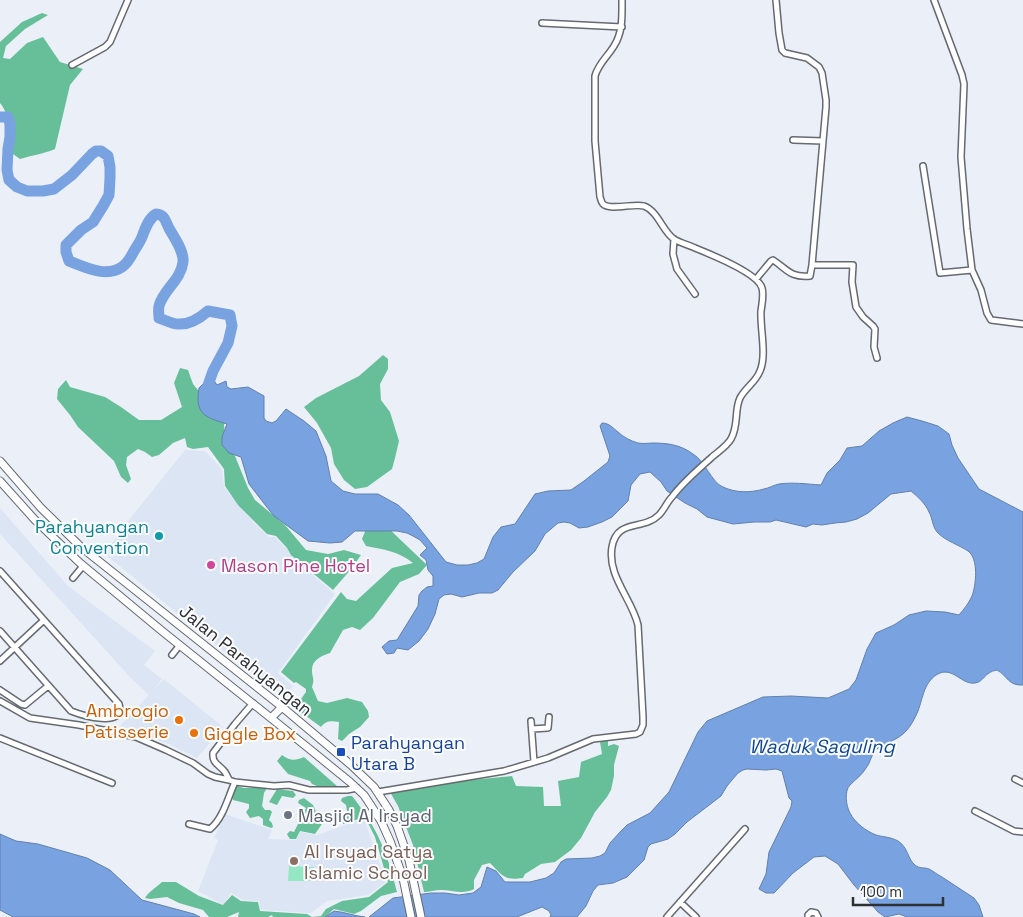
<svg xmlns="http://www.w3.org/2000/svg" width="1023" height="917" font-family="'Space Grotesk',sans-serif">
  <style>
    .built { fill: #dce5f4 }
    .green { fill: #94e7c2 }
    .forest { fill: #66bf99 }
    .water { fill: #78a2e0; stroke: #6280ac }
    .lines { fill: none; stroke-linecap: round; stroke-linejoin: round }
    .river { stroke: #78a2e0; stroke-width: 11 }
    .minor-casing { stroke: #656970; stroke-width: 8 }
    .secondary-casing { stroke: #656970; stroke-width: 9 }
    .minor { stroke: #fff; stroke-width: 5 }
    .secondary { stroke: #fff; stroke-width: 7 }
    .culture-dot { fill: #0f9aa8; stroke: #fcfdff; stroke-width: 2 }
    .hotel-dot { fill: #d1479c; stroke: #fcfdff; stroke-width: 2 }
    .food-dot { fill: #e8710a; stroke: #fcfdff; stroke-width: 2 }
    .transit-dot { fill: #1a4fb4; stroke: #fcfdff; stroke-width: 2 }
    .worship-dot { fill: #6b7280; stroke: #fcfdff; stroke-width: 2 }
    .education-dot { fill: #8d6e63; stroke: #fcfdff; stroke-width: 2 }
    .labels { text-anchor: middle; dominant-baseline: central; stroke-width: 4; stroke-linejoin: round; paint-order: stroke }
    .culture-label { font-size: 18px; fill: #0d838f; stroke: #fcfdff; text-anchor: end }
    .hotel-label { font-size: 18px; fill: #b23c85; stroke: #fcfdff; text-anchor: start }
    .street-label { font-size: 18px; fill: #2e3033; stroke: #fcfdff }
    .food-label { font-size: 18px; fill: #c56008; stroke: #fcfdff; text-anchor: end }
    .transit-label { font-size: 18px; fill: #164399; stroke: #fcfdff; text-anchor: start }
    .worship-label { font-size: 18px; fill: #5b616d; stroke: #fcfdff; text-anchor: start }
    .education-label { font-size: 18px; fill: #785e54; stroke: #fcfdff; text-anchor: start }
    .water-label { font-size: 19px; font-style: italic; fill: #114790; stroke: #fcfdff }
  </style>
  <rect width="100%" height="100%" fill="#ebf0f8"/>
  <!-- built -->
  <path class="built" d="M185 450 205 451 222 469 224 487 255 524 269 537H275L314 576 335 594 278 673 293 686 285 699 207 638 105 554 120 531Z
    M0 508 68 586 155 651 144 665 162 679 154 689 164 679 223 727 197 758 169 744 120 726 149 695 130 677 0 534Z
    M225 814 272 830 268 839 296 840 300 832 317 835 364 818 386 882 368 895 327 901 311 913 260 910 259 901 243 900 231 893 224 905 198 891 218 840 214 838Z"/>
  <!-- green -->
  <path class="green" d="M289 866 314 867 313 881H288Z"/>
  <!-- forest -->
  <path class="forest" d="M42 13 48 15 25 29 6 46 3 58 10 59 27 43 43 37 60 62 83 69 70 85 55 149C44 154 32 155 20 159L13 154C11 139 10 114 0 103V42L22 22Z
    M383 355 388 359V369L380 384 381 400 390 412 399 441 395 458 392 469 367 487 355 489 344 480 334 464 331 448 317 423 304 407 316 398 359 376Z
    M180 368 188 370 193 384 224 422 225 444 235 456 248 488 255 500 285 525 306 550 328 554 344 550 361 555 352 568 333 590 291 555 287 548 276 536 267 534 238 505 225 486 224 469 208 447 193 449 187 447 185 438 173 443 159 455 152 457 145 452 138 449 127 457 126 465 131 479 128 483 121 477 114 461 78 427 70 415 57 399 58 389 66 380 70 387 105 397 121 407 139 420H161L182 407 174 383Z
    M386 526 427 565 419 574 400 582 373 618 360 630 352 627 343 630 330 653C321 656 312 660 312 670 312 678 315 678 312 687L318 701 327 703 347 698 362 702 368 711 369 717 360 727 349 734 342 741 338 739 339 722C332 721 326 720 321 727L287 702 290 695 301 699 306 692V689L296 682 294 683 281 672 341 592 347 599 356 601 392 568 413 563C400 552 383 549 366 546L362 539 366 529Z
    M608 740V746L614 744 619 746 614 765V776L611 790 607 797 595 812 581 838 571 850 555 862 541 864 525 874 523 878C504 881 502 875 490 863L482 865 474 880V889C463 895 453 890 441 890 435 890 429 892 424 892L413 845 398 806 390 792 470 780 512 776 516 786 543 787 544 806H561L558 781 579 777 581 762 602 754 600 742Z
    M282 755C291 761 294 761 304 757L337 786 319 787 312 784 310 781 288 774 277 761Z
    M237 786 244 788H267L264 793 262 806 265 810H270L272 812 269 820 272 823 273 827 271 828 263 825V819L259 816 250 818 246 812 249 808V804L233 800 232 797Z
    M277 789 293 791 296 795 293 798 282 796 277 805 269 802Z
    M348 796H352C378 829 387 852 397 892L381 896 361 911 354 914 334 909 325 917H273L272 915 268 917H238L239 912 227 917H209L203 910 179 903 167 897 150 899 145 898C149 891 156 888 162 882H176L199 896 223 905 232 895 241 901 258 902 260 911 307 914 312 917 321 916 326 909 342 901 369 897 388 882 375 837 365 817 343 824 342 821 347 811 346 805 341 801 342 798Z
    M304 798 313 805 322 824 315 834 300 831 296 839H290L288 836 287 834 290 831 294 832 306 808 298 803 299 800Z"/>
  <!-- water -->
  <path class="water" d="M211 376 217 385 226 381 227 387 231 389 248 387 264 396V418L266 421 272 423 276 421 286 409 304 421 316 431 326 456 331 481 343 491 355 494H378L398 505 409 515 446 562 457 565H468L477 563 484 559 493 537 501 527 515 524 535 494 548 491 571 490 584 481 608 462 610 456 600 426 602 423C609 423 613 428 618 432 623 437 631 441 638 443 643 444 649 443 653 443 668 443 681 445 693 454 705 461 712 483 723 487 736 493 750 493 764 489 769 488 774 485 779 484 792 482 807 484 821 485L827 473 840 460 847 448 862 446 879 431 893 423 907 417 922 421 938 426 949 434 952 445 958 458 979 489 1023 512V685C1008 686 1008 676 997 670 984 672 984 682 975 683 962 685 954 668 940 673 924 680 923 698 918 711 915 718 911 726 906 731 898 740 887 742 877 749 871 754 871 762 866 768 862 775 856 779 850 785 844 791 846 806 850 813 855 823 866 831 876 835 883 837 891 837 898 841 908 847 908 860 915 865 919 869 924 867 929 869 933 871 938 875 942 877 953 884 963 891 974 898L979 905 983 917H907L899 914 885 917 878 912 854 885 838 864 825 856 814 857 793 873 774 893H766L759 889 766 874 769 852 791 807 792 801 789 798 782 771 776 769 766 770 747 769 743 770 738 773 727 786 721 796 687 822 675 834 668 839 651 844 648 847 644 860 627 877 613 883 598 885 593 891 586 906 577 917H550L551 915 549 911 542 907 517 917H369L393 898 431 893H445L459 895 473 893 481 887 487 867 496 871 505 882H530L546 878 554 873 561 862 566 859 592 858 600 856 605 853 610 843 621 831 627 825 650 813 669 792 698 732 707 721 763 697 791 696 828 698 849 689 856 680 867 649 876 633 894 625 909 615 926 611 945 612 959 615C964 609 969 603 972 596 976 585 979 559 968 551 959 545 946 541 938 533 932 527 933 519 929 512 925 503 918 497 911 491L891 494 868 513 857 519 846 522 835 523 822 525 813 524 806 527 776 520 770 522H754L733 524 707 517 697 509 685 503 667 491 661 482 650 472 640 474 631 485 628 501 612 517 602 522 588 527 579 528 570 523 564 522 558 523 545 534 535 551 513 572 498 590 492 593H479L462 597 451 594 444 595 439 599 435 614 428 629 419 641 408 650 397 648 394 653 387 654 382 647 389 641 397 640 418 606 419 595 422 591 427 587 433 586V576L428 570 426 560 420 555 427 548 420 540 413 536 407 533 397 531H355L342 542 330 543 308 541 274 516 266 506 249 484 241 457 229 453 222 445V437L227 424C204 417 195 414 199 388Z
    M0 834 16 841 38 844 87 858 110 870 142 900 194 914 200 917H13L0 910Z
    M334 911C345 912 354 916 365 917H325Z"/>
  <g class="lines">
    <!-- river -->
    <path class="river" d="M0 117H8L10 124V137L8 149 7 170 9 180 17 187 27 191H43L54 189 72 175 92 154 96 151H101L108 156 110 167V178L109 195 103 206 93 222 81 230 66 245V252L69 261C85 267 106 278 122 267 128 263 131 257 134 251 137 246 140 242 142 237 145 229 148 219 156 214 166 215 165 222 170 230 175 239 184 251 183 262 181 280 163 290 159 306 158 310 159 314 159 318 165 320 172 324 178 324 189 325 200 318 208 311L230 315 232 326 228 343 213 371 206 391"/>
    <defs>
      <path id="minor" d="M542 23 622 27
        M72 65 105 47 110 42 128 0
        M793 140 823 141
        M923 166 940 273 972 270 967 229 961 157 964 84 962 75 934 0
        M674 239 673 254 677 269 695 294
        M812 265H853L852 282 856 307 863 317 873 326 875 329 874 347 877 358
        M972 270 981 290 987 313 991 320 1023 324
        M756 279 771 261 773 260C787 269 790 278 810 276L812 265 826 107V100L822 73 819 67 807 58 785 53 782 50 779 33 776 0
        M0 571 119 704C126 729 81 715 71 711L0 631
        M73 578 83 566
        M172 655 180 645
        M0 661 44 620
        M0 690 21 704 25 705 48 686
        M0 701 30 718 79 725 136 737 166 750 193 763 208 774 215 777 229 780 235 782 274 786 289 785 309 790H347L357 788
        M531 721 534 762
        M532 729 548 728 549 717
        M0 738 112 783
        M1015 779 1023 783
        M229 780C229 779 225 772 225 772 219 764 212 764 213 753L235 724 253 703
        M378 792 504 771 548 758 593 739 636 734 640 732 643 725V717L638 625C632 599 607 576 612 547 617 518 643 531 659 515 664 510 667 502 672 497 683 482 699 469 712 457 719 451 727 446 731 439 739 425 734 411 740 398 745 388 756 382 760 371 767 355 760 329 761 311 762 304 764 295 762 288 758 273 710 254 695 248 689 245 680 243 674 239 663 232 658 211 644 206 634 203 610 211 603 204 601 202 601 199 600 197L595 141V76C598 64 608 56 614 46 623 32 622 16 622 0
        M975 811 1014 831 1023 832
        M189 824 210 829C223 819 228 797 235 782
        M680 902 696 917
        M667 917 745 829
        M808 917V915L811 912 816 913 818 917"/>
      <path id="secondary" d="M0 461 41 508 81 547 282 707 351 765 374 787 389 810 397 826 409 860 421 917
        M0 481 35 520 80 563 162 631 307 747 350 782 364 795 381 821 390 841 403 878 411 917
        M271 718 282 707"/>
    </defs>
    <!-- minor casing -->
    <use href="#minor" class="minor-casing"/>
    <!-- secondary casing -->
    <use href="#secondary" class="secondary-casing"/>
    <!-- minor -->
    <use href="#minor" class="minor"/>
    <!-- secondary -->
    <use href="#secondary" class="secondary"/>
  </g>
  <!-- markers -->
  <circle class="culture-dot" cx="159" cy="536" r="5"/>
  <circle class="hotel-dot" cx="211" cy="565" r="5"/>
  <g class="food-dot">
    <circle cx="179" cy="720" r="5"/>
    <circle cx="194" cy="733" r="5"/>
  </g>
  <rect class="transit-dot" x="336" y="747" width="10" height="10" rx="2.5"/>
  <circle class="worship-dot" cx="288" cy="815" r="5"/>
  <circle class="education-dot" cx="294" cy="861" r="5"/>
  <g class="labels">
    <!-- culture labels -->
    <g class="culture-label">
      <text x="149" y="526">Parahyangan<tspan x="149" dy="21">Convention</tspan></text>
    </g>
    <!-- hotel labels -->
    <g class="hotel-label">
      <text x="221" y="565">Mason Pine Hotel</text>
    </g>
    <!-- street labels -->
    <g class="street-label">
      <text transform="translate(246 660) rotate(39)">Jalan Parahyangan</text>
    </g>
    <!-- food labels -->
    <g class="food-label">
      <text x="169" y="710">Ambrogio<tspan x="169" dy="21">Patisserie</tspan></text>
      <text x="204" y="733" text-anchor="start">Giggle Box</text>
    </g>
    <!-- transit labels -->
    <g class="transit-label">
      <text x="351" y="742">Parahyangan<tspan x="351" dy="21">Utara B</tspan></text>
    </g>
    <!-- worship labels -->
    <g class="worship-label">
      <text x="298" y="815">Masjid Al Irsyad</text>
    </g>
    <!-- education labels -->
    <g class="education-label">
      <text x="304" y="851">Al Irsyad Satya<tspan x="304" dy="21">Islamic School</tspan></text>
    </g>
    <!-- water labels -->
    <g class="water-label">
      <text x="822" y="746">Waduk Saguling</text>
    </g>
  </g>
  <!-- scale -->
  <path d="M853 897v8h90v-8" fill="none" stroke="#2e3033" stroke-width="2.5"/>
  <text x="860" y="897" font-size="15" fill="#2e3033" stroke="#fcfdff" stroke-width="4" paint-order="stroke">100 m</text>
</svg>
